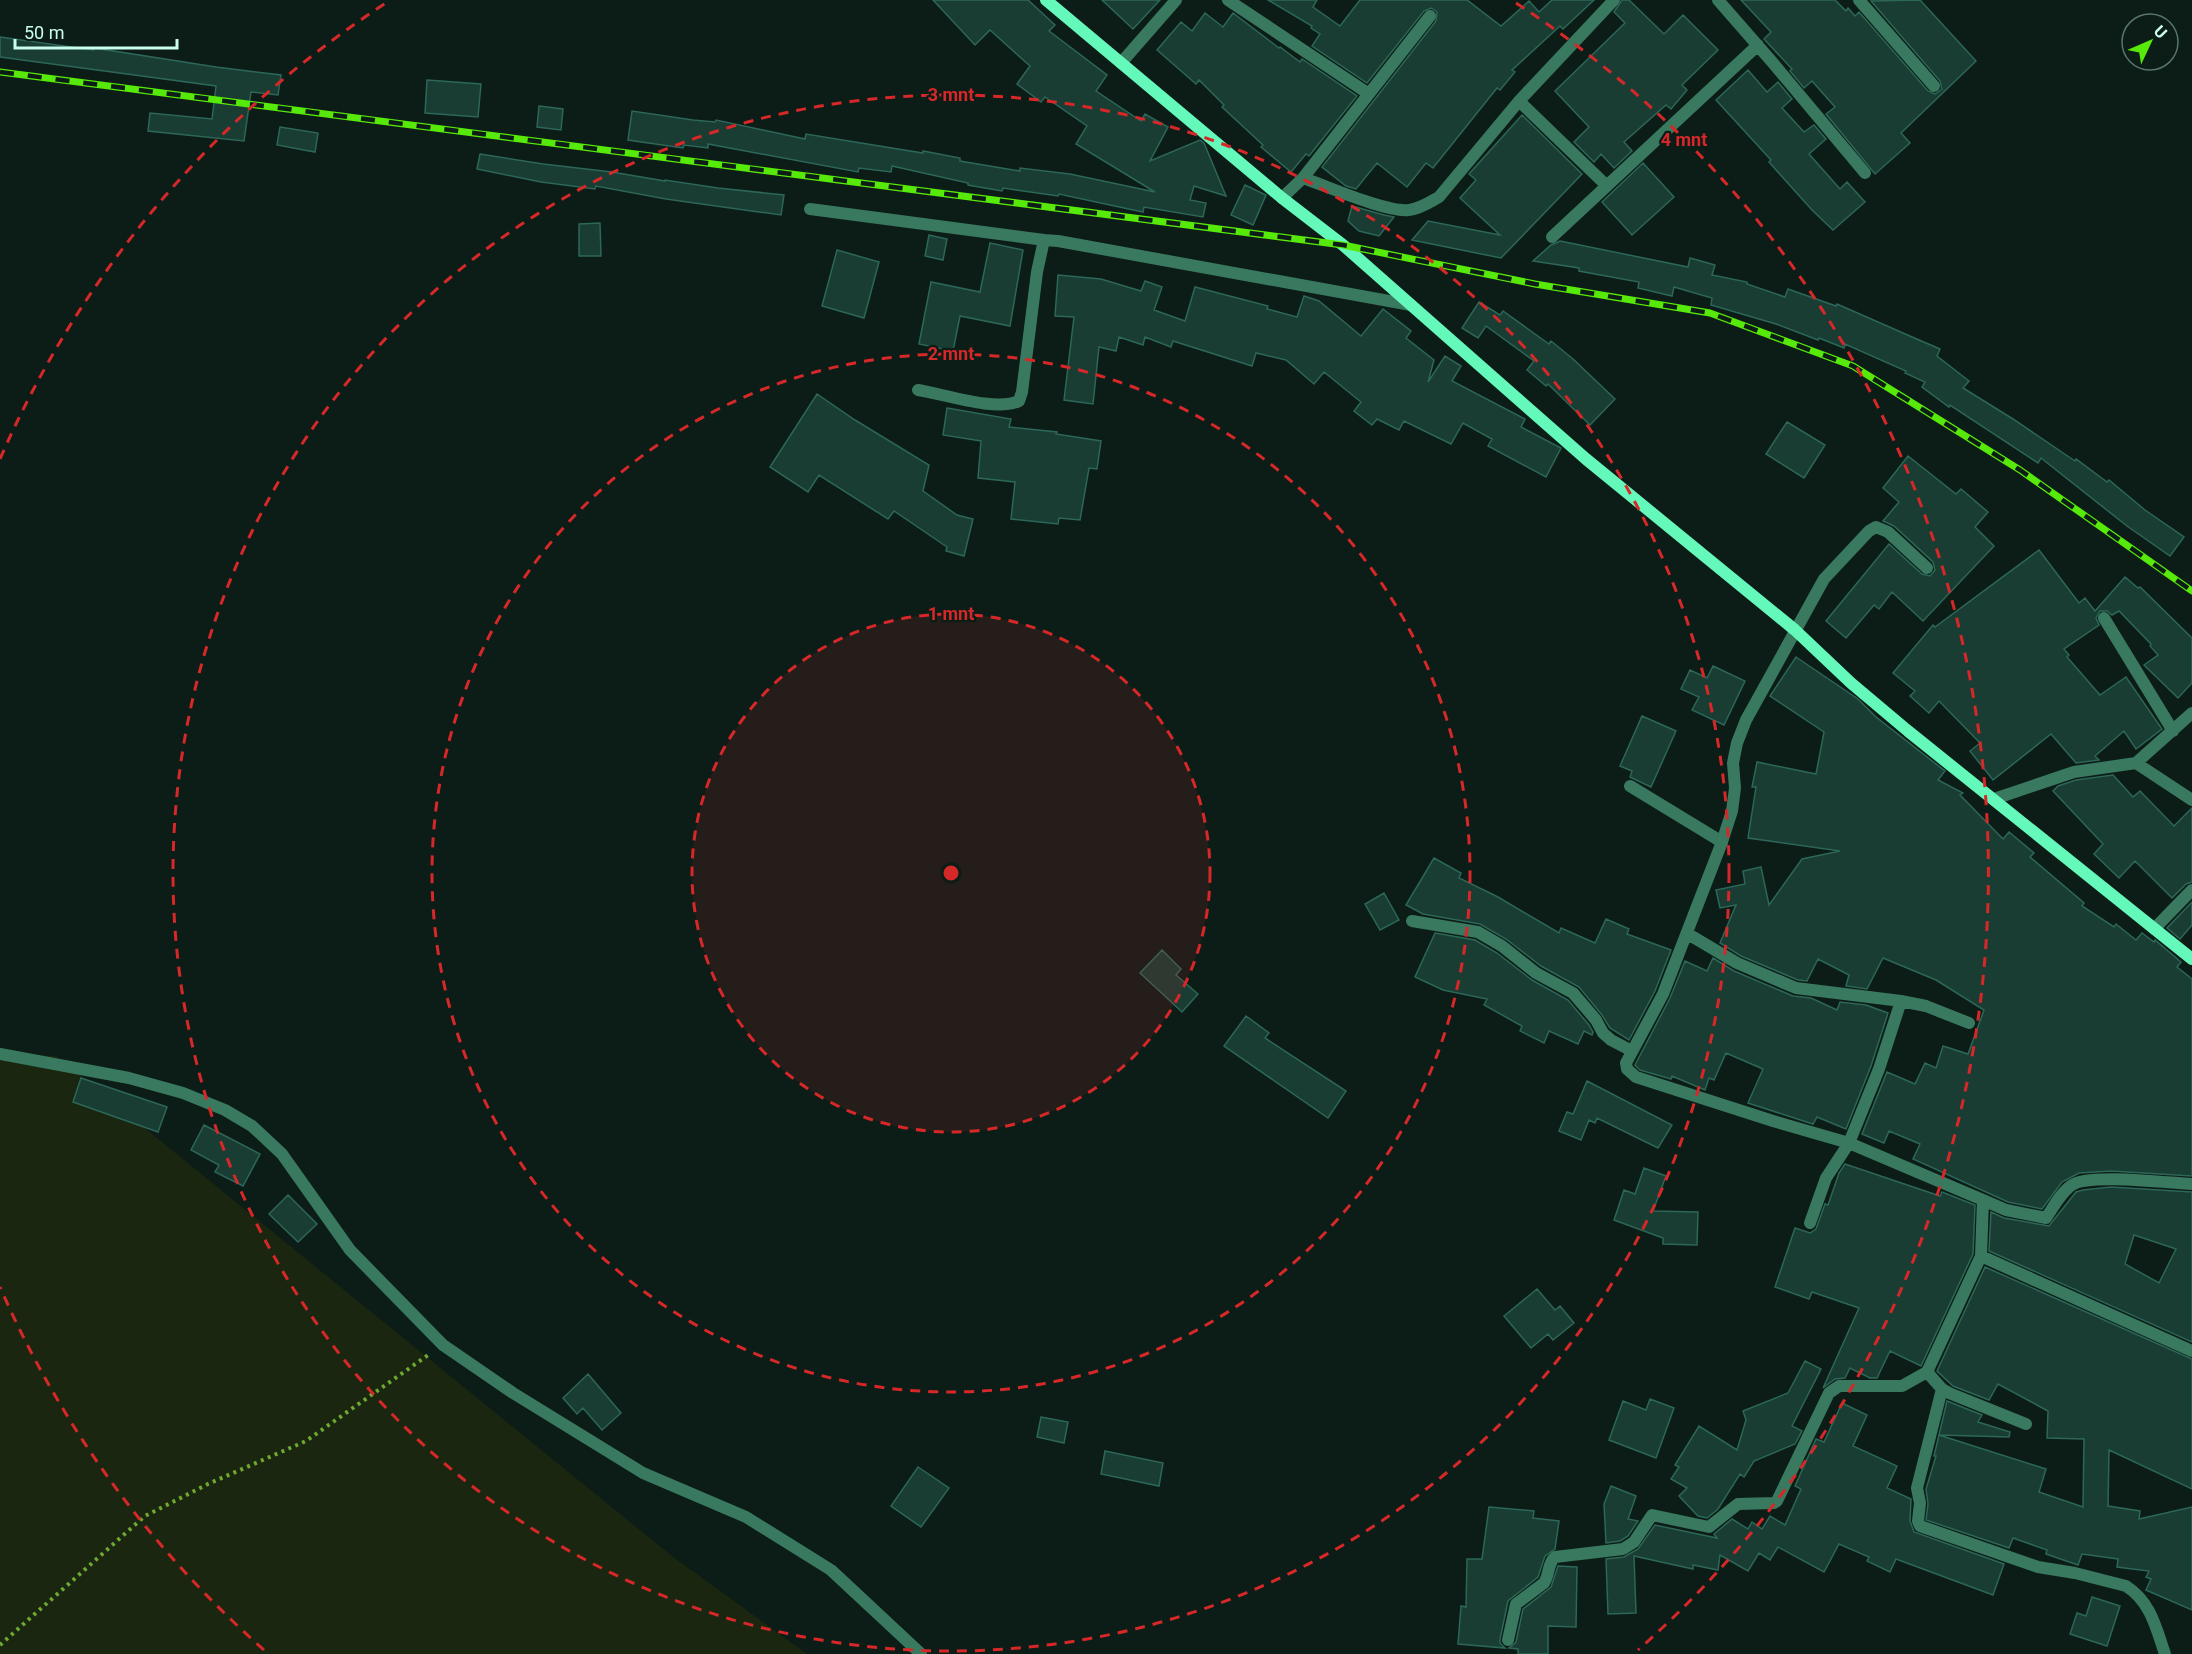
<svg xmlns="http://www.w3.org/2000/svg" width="2192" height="1654" font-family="Roboto,sans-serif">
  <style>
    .green { fill: #1a260f }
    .building { fill: #193c33; stroke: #2c6758; stroke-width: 1.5; fill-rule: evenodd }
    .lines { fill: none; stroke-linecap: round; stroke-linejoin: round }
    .path { stroke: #6ea931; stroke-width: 4; stroke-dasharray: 3 4.5; stroke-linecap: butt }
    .lane { stroke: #39795f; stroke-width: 12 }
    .street { stroke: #39795f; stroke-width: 12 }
    .secondary { stroke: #64f9ba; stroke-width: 12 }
    .rail-casing { stroke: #57e909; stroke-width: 7 }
    .rail { stroke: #0c1c17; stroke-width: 4.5; stroke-dasharray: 14; stroke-linecap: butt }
    .ring { fill: none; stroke: #d62828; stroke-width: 3; stroke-dasharray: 10 8 }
    .centre { fill: #d62828; stroke: #0c1c17; stroke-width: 3 }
    .ring-label { font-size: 18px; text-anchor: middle; font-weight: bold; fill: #d62828; stroke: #0c1c17; stroke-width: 4.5; stroke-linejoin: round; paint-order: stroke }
  </style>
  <rect width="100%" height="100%" fill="#0c1c17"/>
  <!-- green -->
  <path class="green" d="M0 1053 56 1056 672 1556 807 1654H0Z"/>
  <!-- building -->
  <path class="building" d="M933 0H1028L1055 25 1049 31 1107 75 1096 91 1141 121 1145 114 1168 127 1150 161 1200 140 1204 143 1226 196 1194 186 1190 200 1206 203 1203 217 1144 207 1143 212 1059 194 1058 196 1003 188 1002 191 968 185V183L892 166 891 172 859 168 858 172 708 144V148L684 145 683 148 628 140 632 111 693 120 715 122 716 120 805 139 806 134 923 153V151L960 158V161L1020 171V168L1070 174 1155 192 1076 144 1087 126 1045 97 1041 102 1017 84 1030 66 990 30 975 45Z
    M1102 0H1160L1133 29Z
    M1268 0H1317L1313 7 1340 26 1360 0H1467L1501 26 1529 1 1539 12 1552 0H1594L1563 29 1560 26 1512 70 1515 72 1500 90 1497 88 1433 168 1426 163 1407 187 1377 163 1356 189 1346 186 1322 167 1436 21 1437 12 1431 8 1424 11 1367 83 1312 46 1320 34 1311 28 1312 26Z
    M1622 0H1629L1664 34 1683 15 1718 50 1682 85 1687 90 1671 109 1666 105 1624 142 1632 151 1614 168 1601 154 1594 162 1574 142 1589 127 1555 91 1625 23 1614 12Z
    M1741 0H1835L1846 11 1848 8 1855 16 1859 12 1928 91 1935 94 1942 89 1940 81 1871 1 1920 0 1976 61 1901 133 1910 143 1875 174 1826 114 1835 107 1812 81 1804 88 1790 71 1792 69 1764 39 1771 32Z
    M1205 13 1223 27 1233 13 1279 48 1280 47 1300 62 1302 59 1357 96 1309 156 1306 154 1291 172 1261 147 1263 145 1222 107 1224 105 1199 80 1196 84 1157 50 1181 22 1192 31Z
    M0 37 71 47 94 50V48L216 67 281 75 278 95 251 92 244 141 148 131 150 113 212 119 216 86 0 57Z
    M1748 70 1767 92 1778 82 1792 99 1782 108 1804 132 1814 125 1826 139 1809 154 1840 189 1847 182 1865 202 1833 230 1812 210 1769 162 1771 160 1716 100Z
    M427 80 481 84 478 117 425 113Z
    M539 106 563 109 561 130 537 127Z
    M1522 115 1582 174 1501 258 1412 240 1428 221 1500 235 1460 198 1476 180 1469 174Z
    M280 127 318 133 315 152 277 145Z
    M480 154 543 164 612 172 665 181V180L718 188 784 195 781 215 666 199 596 186 595 189 541 182 477 169Z
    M1643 163 1674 197 1632 235 1602 202Z
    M1245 185 1266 195 1253 225 1231 215Z
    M1352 206 1384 215 1394 217 1379 236 1359 231 1348 221Z
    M600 223 601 256H579V224Z
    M929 235 947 239 943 260 925 256Z
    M1560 241 1688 267 1690 258 1715 265 1712 275 1747 282V284L1785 297 1788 289 1836 306 1837 304 1919 340 1940 349 1937 356 1969 381 1963 388 2013 419 2075 461 2076 459 2107 482 2109 480 2145 510 2184 537 2170 556 2127 526 2041 458 2038 463 1950 405 1949 407 1922 387 1925 382 1905 373 1906 371 1845 344 1844 348 1819 338 1818 340 1776 324 1711 305 1712 298 1674 287 1672 296 1638 288 1639 282 1579 271V268L1533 261 1551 245Z
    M990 243 1023 250 1010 326 960 316 953 351 919 344 931 282 980 292Z
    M837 250 879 262 864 318 822 306Z
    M1058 275 1101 279 1141 291 1145 281 1162 287 1154 310 1185 321 1195 287 1268 306 1267 309 1297 317 1304 296 1319 301 1361 336 1383 309 1411 331 1406 338 1434 360 1428 382 1445 356 1461 366 1452 381 1525 419 1521 427 1561 448 1546 477 1488 446 1492 439 1463 423 1451 444 1404 421 1399 430 1377 419 1372 425 1354 411 1361 402 1324 372 1314 384 1286 360 1256 353 1252 366 1173 341 1171 347 1145 337 1143 345 1119 337 1116 351 1099 347 1093 404 1064 400 1074 317 1055 316Z
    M1479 302 1500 315 1503 311 1549 344 1551 341 1573 359 1615 399 1590 425 1548 384 1546 386 1527 370 1534 361 1486 326 1478 338 1462 328Z
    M817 394 855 420 929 465 923 491 957 515 973 519 964 556 946 551 947 547 894 511 888 519 819 475 808 492 770 467Z
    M947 408 1011 419 1009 427 1057 432 1056 434 1101 441 1097 469 1089 468 1080 520 1059 518 1058 524 1011 519 1015 482 978 478 981 441 943 435Z
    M1787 422 1825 445 1804 478 1766 454Z
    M1908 456 1956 494 1961 489 1988 512 1975 527 1994 546 1923 621 1892 592 1879 609 1874 605 1846 638 1826 621 1889 544 1922 574 1930 576 1935 570 1933 562 1894 526 1883 521 1899 502 1883 488Z
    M2039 550 2079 603 2085 598 2095 611 2125 577 2138 588 2140 587 2192 638V683L2178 698 2144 665 2158 655 2150 646 2151 644 2119 611 2112 615 2107 611H2100L2096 618 2099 625 2064 649 2069 655 2067 657 2100 695 2126 677 2162 729 2136 749 2124 731 2095 756 2099 760 2076 763 2051 734 1993 780 1970 751 1980 743 1939 701 1929 713 1910 696 1915 691 1893 673 1933 625 1935 627Z
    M1796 657 1858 699 1876 717 1945 771 1938 780 1963 793 1960 795 2003 839 2009 832 2034 853 2030 857 2084 903 2082 906 2114 927 2116 924 2136 940 2142 933 2154 942 2155 940 2181 962 2177 967 2192 979V1176L2111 1171 2079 1173 2062 1182 2042 1209 2008 1202 1913 1159 1920 1144 1889 1131 1884 1143 1862 1134 1887 1072 1915 1084 1925 1063 1936 1068 1943 1046 1968 1054 1984 1010 1936 980 1883 958 1867 989 1846 986 1849 975 1818 959 1807 981 1798 980 1741 956 1720 943 1736 905 1720 908 1716 890 1745 884 1743 871 1761 867 1769 905 1802 859 1840 851 1748 838 1756 787H1752L1757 762 1816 774 1824 732 1770 696Z
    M1713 666 1745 681 1724 725 1692 710 1699 697 1681 689 1690 670 1707 678Z
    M1642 716 1676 731 1651 787 1630 777 1632 771 1620 766Z
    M2113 775 2133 797 2140 791 2174 826 2192 808V882L2186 884 2172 898 2135 861 2119 878 2094 854 2103 844 2053 791 2058 786 2076 780Z
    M1434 858 1461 873 1459 878 1498 897 1559 933 1561 928 1595 943 1606 919 1629 929 1627 934 1671 950 1655 991 1629 1040 1610 1028 1602 1015 1579 987 1541 966 1506 939 1480 924 1423 914 1406 905Z
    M1384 893 1399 920 1380 930 1365 904Z
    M2192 902V925L2180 939 2167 928Z
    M1435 933 1475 940 1497 953 1532 980 1568 1000 1589 1025 1593 1032 1592 1035 1584 1031 1578 1044 1549 1031 1544 1043 1520 1031 1522 1026 1484 1005 1487 999 1443 990 1415 977Z
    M1162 950 1181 969 1176 975 1198 994 1182 1012 1140 973Z
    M1713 958 1734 971 1793 996 1811 998 1837 1010 1840 1002 1866 1005 1888 1013 1871 1066 1846 1129 1817 1117 1813 1124 1748 1103 1763 1069 1726 1053 1714 1080 1709 1078 1705 1090 1672 1076 1671 1079 1640 1070 1635 1065 1670 998 1685 961 1707 971Z
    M1246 1016 1269 1033 1265 1038 1346 1091 1328 1118 1224 1046Z
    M81 1078 167 1107 158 1132 73 1102Z
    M1587 1081 1672 1125 1658 1148 1597 1118 1595 1123 1589 1120 1581 1140 1559 1131 1567 1112 1573 1114Z
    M204 1125 260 1154 243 1186 215 1172 219 1165 191 1150Z
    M1845 1164 1940 1196 1942 1192 1975 1205 1973 1254 1921 1366 1890 1351 1877 1378H1870L1850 1368 1845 1378 1835 1379 1823 1388 1859 1308 1812 1292 1809 1299 1775 1287 1795 1228 1810 1233 1816 1229 1825 1204 1828 1205 1839 1173Z
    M1644 1168 1666 1176 1653 1211 1698 1212 1697 1245 1663 1244V1238L1614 1220 1624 1190 1635 1194Z
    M2111 1187 2192 1192V1342L1989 1251 1991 1212 2004 1218 2049 1226 2076 1192 2083 1190ZM2134 1235 2176 1249 2159 1283 2125 1264Z
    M288 1195 317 1224 298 1242 269 1214Z
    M1985 1267 2192 1359V1489L2109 1450 2108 1506 2140 1511 2139 1519 2192 1507V1610L2146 1590 2151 1579 2146 1577 2149 1571 2117 1567 2118 1559 2082 1554 2078 1565 2046 1554 2047 1550 2013 1538 2009 1548 1926 1520 1928 1504 1926 1489 1936 1456H1934L1939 1435 2046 1469 2039 1492 2083 1507 2084 1439 2047 1438 2048 1411 1998 1384 1989 1400 1953 1386 1937 1371Z
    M1537 1289 1555 1310 1560 1306 1574 1323 1553 1340 1548 1334 1531 1348 1504 1316Z
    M1805 1361 1821 1369 1792 1426 1802 1431 1795 1444 1754 1461 1744 1477 1740 1474 1718 1509 1707 1518 1698 1516 1679 1496 1687 1488 1671 1479 1679 1467 1675 1465 1699 1426 1737 1450 1746 1420 1743 1411 1788 1393Z
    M588 1374 621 1413 602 1430 583 1408 577 1414 563 1398Z
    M1650 1399 1674 1408 1656 1458 1609 1440 1623 1401 1646 1410Z
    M1947 1401 1982 1415 1978 1422 2010 1432 2009 1437 1939 1435Z
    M1842 1403 1867 1415 1853 1446 1897 1466 1887 1488 1911 1499 1910 1521 1914 1532 2004 1564 1993 1595 1896 1559 1890 1572 1867 1561 1869 1557 1839 1544 1824 1572 1778 1547 1770 1560 1759 1553 1748 1571 1720 1555 1718 1570 1693 1565V1569L1634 1556 1636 1613 1608 1614 1606 1559 1624 1557 1638 1549 1655 1525 1717 1538 1714 1534 1732 1519 1748 1529 1752 1522 1762 1529 1770 1516 1785 1525 1801 1489 1795 1486 1816 1439 1824 1442Z
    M1041 1417 1068 1422 1064 1443 1037 1437Z
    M1105 1451 1163 1463 1159 1486 1101 1474Z
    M918 1467 949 1488 921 1527 891 1506Z
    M1611 1486 1636 1496 1628 1519 1638 1521 1628 1536 1620 1541 1606 1543 1604 1504Z
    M1489 1507 1534 1511 1533 1518 1559 1521 1555 1549 1545 1556 1538 1577 1508 1601 1500 1639V1643L1505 1648 1458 1644 1461 1606 1466 1607 1467 1559H1482Z
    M1558 1566 1577 1567 1576 1627 1548 1626V1654H1518V1649L1509 1648 1516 1642 1523 1609 1551 1587Z
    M2092 1597 2120 1606 2107 1646 2070 1634 2077 1613 2086 1616Z"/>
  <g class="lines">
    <!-- path -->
    <path class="path" d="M0 1645 145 1516 208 1484 306 1441 431 1353"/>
    <!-- lane -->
    <path class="lane" d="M1630 786 1722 842
      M2154 929 2192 890"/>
    <!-- street -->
    <path class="street" d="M1228 0 1369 94
      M1718 0 1773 63 1865 173
      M1859 0 1934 86
      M1121 63 1176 0
      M1519 101 1607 186
      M1303 178C1327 186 1387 213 1409 210 1420 209 1430 202 1439 197L1519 101 1614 0
      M1282 198 1303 178 1430 16
      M810 209 1044 240
      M1552 237 1758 45
      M918 390C944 394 996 412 1019 401L1022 392 1037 272 1044 240 1058 241 1411 305
      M2104 618 2173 731
      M2136 763 2192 800
      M1994 799 2074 772 2136 763 2192 713
      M1412 921 1478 932 1502 946 1536 973 1573 993 1596 1020 1603 1033 1611 1040 1632 1051
      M1688 934 1737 963 1796 988 1901 1001
      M0 1054 129 1078 183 1093 225 1110 252 1126 282 1154 350 1250 443 1345 513 1393 643 1473 746 1517 831 1570 921 1654
      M1983 1200 2006 1210 2046 1218C2053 1208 2061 1192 2072 1185 2088 1173 2169 1183 2192 1184
      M1810 1223 1826 1178 1849 1143 1879 1069 1901 1001 1926 1006 1969 1023
      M1981 1256 2192 1351
      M1927 1372 1942 1389 1949 1393 2026 1424
      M1942 1389 1917 1488 1920 1503 1918 1521 1920 1526 2038 1567 2075 1573 2126 1586C2151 1602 2156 1628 2165 1654
      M1508 1640 1516 1604 1544 1583C1550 1574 1547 1564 1555 1557L1623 1549 1634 1542 1652 1515 1709 1527 1738 1504 1774 1503 1777 1501 1829 1393 1839 1386H1902L1927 1372 1981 1256 1983 1200 1849 1143 1773 1121 1636 1077 1627 1069 1626 1063 1663 994 1722 842 1732 811 1735 788 1733 763 1737 743 1746 720 1824 579 1869 531 1876 527 1888 532 1927 568"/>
    <!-- secondary -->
    <path class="secondary" d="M1046 0 1282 198 1343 245 1586 459 1795 630 1851 683 1908 731 2192 959"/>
    <defs>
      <path id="rail" d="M0 72 1343 245 1535 284 1710 313 1853 366 2020 470 2192 591"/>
    </defs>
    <!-- rail casing -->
    <use href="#rail" class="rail-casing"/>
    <!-- rail -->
    <use href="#rail" class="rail"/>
  </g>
  <!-- distance rings -->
  <circle cx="951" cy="873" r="259" fill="#d62828" fill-opacity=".12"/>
  <g class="ring">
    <circle cx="951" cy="873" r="259"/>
    <circle cx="951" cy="873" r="519"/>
    <circle cx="951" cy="873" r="778"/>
    <path d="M264 1650A1037 1037 0 0 1 0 1287M0 459A1037 1037 0 0 1 386 3M1516 3A1037 1037 0 0 1 1638 1650"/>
  </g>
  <circle cx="951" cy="873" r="9" class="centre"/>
  <g class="ring-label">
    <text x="951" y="101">3 mnt</text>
    <text x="1684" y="146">4 mnt</text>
    <text x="951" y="360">2 mnt</text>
    <text x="951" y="620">1 mnt</text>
  </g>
  <!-- north arrow -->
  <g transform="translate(2150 42) rotate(46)"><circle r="28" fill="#0c1c17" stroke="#58766c" stroke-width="1.5"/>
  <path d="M0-4.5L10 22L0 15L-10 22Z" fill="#57e909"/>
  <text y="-9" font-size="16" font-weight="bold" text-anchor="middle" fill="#c9fdec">U</text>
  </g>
  <!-- scale -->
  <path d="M15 39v9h162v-9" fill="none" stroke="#c9fdec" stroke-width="3"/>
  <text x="24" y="39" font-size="18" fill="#c9fdec" stroke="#0c1c17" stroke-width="4.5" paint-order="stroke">50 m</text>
</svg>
